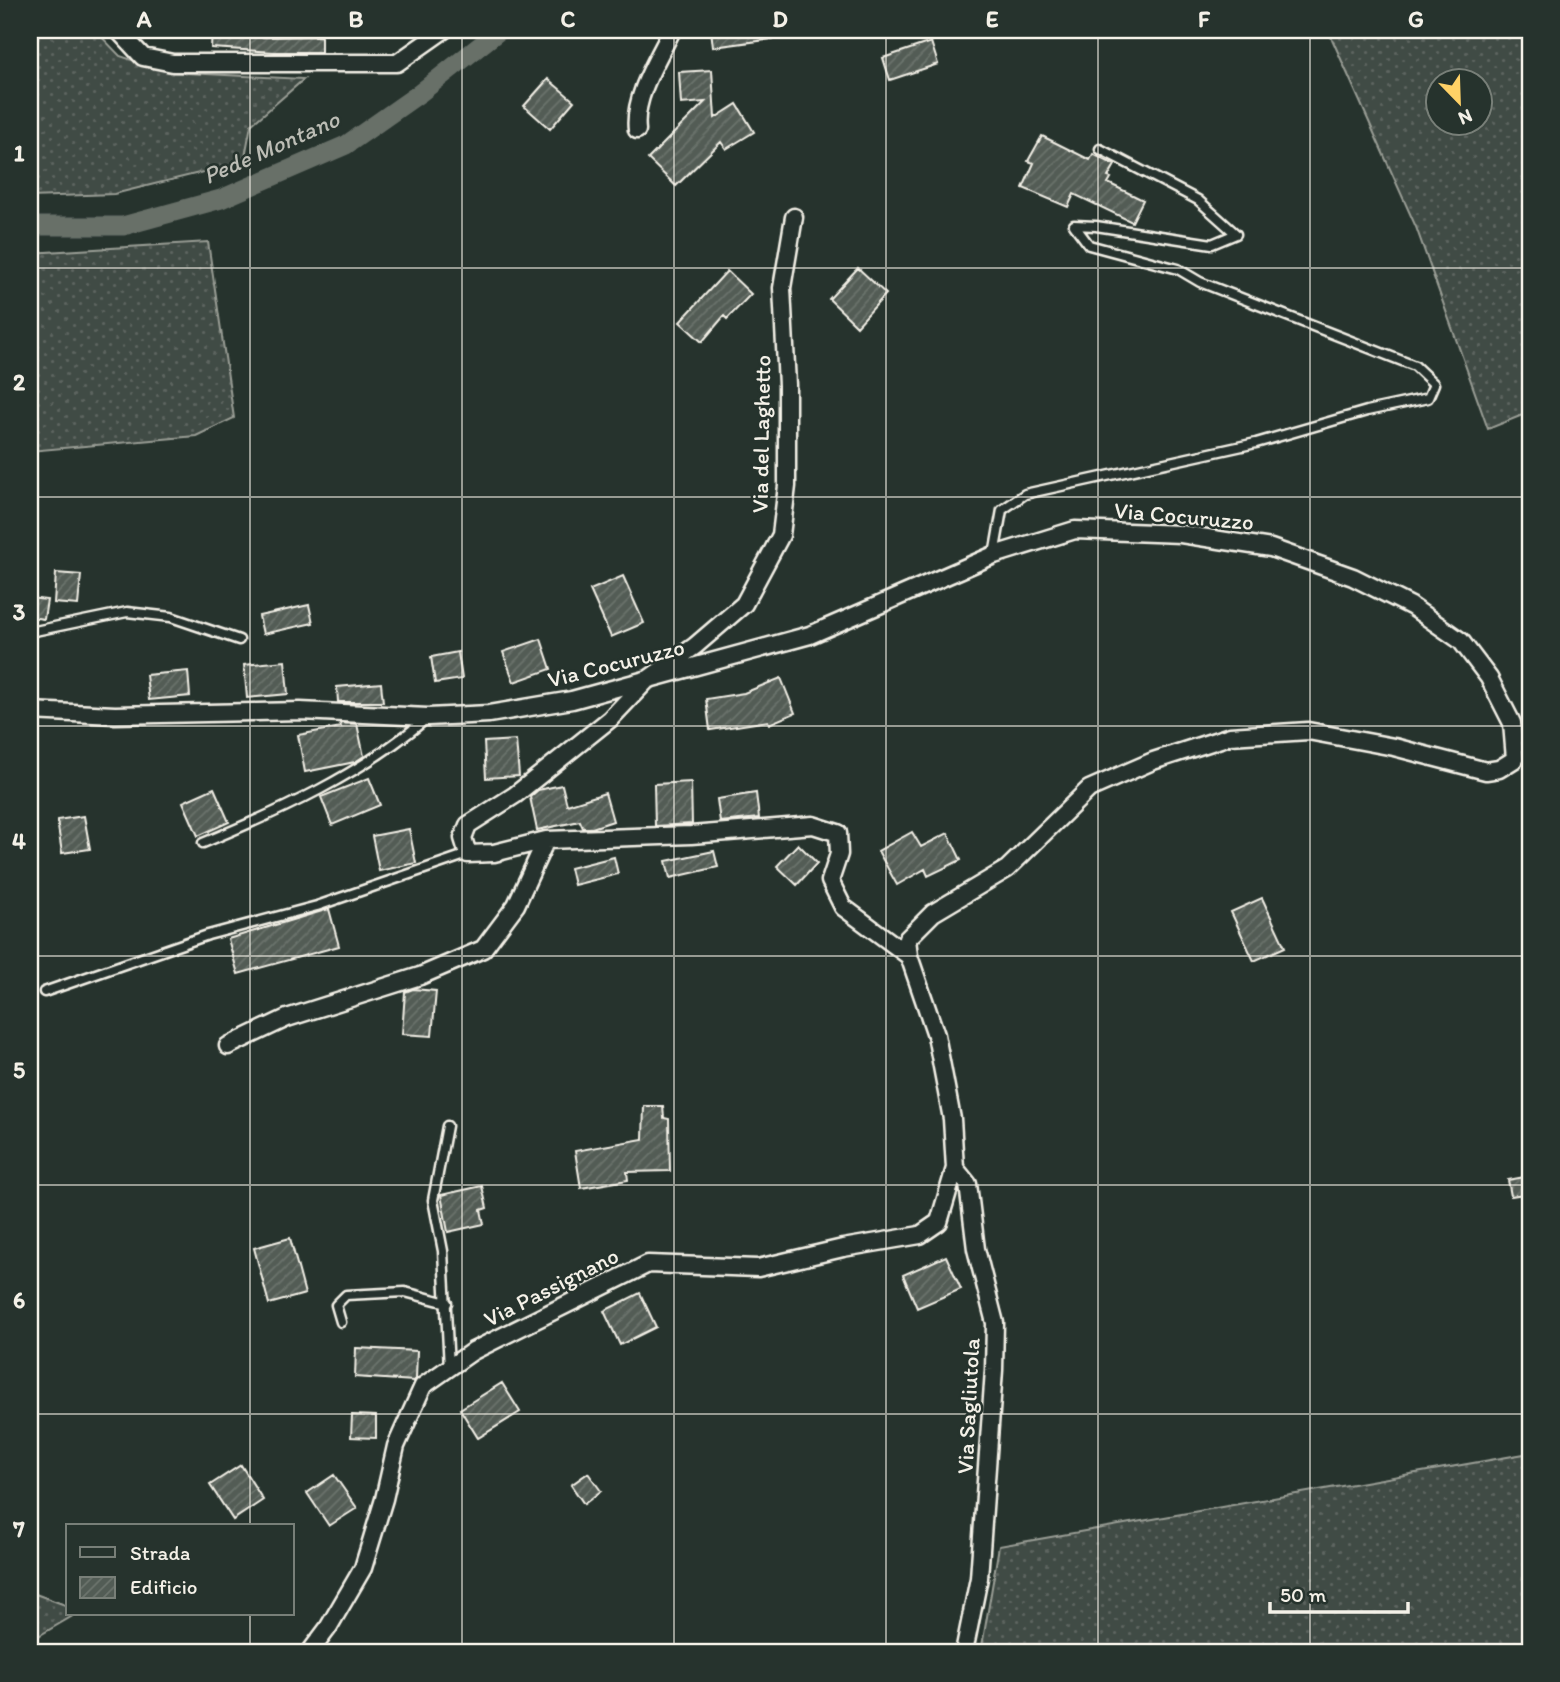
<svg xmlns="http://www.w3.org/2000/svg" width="1560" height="1682" font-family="Itim,sans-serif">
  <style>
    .grass { fill: url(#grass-dots); stroke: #9a9e96; stroke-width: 2; fill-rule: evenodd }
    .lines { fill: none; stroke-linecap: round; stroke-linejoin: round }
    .canal { stroke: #676f68; stroke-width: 19 }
    .building { fill: url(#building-hatch); stroke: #f4f1e8; stroke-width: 2 }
    .service-casing { stroke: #f4f1e8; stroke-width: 13 }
    .minor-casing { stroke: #f4f1e8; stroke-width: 21 }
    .service { stroke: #26332d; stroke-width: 8 }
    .minor { stroke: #26332d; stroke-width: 16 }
    .grid { fill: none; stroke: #f4f1e8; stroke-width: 2; stroke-opacity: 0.55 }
    .labels { text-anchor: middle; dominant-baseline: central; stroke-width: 5; stroke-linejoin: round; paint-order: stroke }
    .street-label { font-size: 23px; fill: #f4f1e8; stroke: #26332d }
    .water-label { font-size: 24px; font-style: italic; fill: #bcbdb5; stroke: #26332d }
    .neatline { fill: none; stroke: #f4f1e8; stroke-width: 2.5 }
    .grid-label { font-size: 23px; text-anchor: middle; font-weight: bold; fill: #f4f1e8 }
  </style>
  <defs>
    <pattern id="grass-dots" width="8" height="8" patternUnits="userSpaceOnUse" patternTransform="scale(1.75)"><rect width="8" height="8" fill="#414b45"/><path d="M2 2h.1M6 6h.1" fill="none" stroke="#5d6560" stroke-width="1.8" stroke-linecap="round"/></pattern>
    <pattern id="building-hatch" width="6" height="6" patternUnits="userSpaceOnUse" patternTransform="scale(1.75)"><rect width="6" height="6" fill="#525c55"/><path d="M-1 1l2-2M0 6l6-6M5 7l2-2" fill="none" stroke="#6c746d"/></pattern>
  </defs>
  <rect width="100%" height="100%" fill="#26332d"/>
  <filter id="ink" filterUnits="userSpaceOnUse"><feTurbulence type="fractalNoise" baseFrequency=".0143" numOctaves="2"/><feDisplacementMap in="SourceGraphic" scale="14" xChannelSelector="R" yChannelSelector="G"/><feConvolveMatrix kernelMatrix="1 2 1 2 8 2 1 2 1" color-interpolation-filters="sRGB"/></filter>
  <g filter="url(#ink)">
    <!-- grass -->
    <path class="grass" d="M30 30H95L120 56 168 72 304 79 251 125 244 162 114 194 30 197Z
      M1328 30H1530V412L1488 429 1416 227ZM1438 80H1480V122H1438Z
      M208 242 234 418 196 436 30 451V253Z
      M1530 1453V1652H981L999 1546Z
      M30 1592 68 1606V1614H76L30 1641Z"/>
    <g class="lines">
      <!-- canal -->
      <path class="canal" d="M30 226H123L221 199 346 145 420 93 500 30"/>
    </g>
    <!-- building -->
    <path class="building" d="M212 30H263L262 37 321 36V52H274L211 48Z
      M711 30H772L773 39 713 47Z
      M931 42 938 64 890 80 883 58Z
      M712 70 715 118 737 104 754 132 726 149 721 142 676 186 648 159 705 102 681 104 679 72Z
      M548 79 574 101 550 129 524 106Z
      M1042 136 1090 160 1093 154 1115 165 1108 177 1111 178 1108 183 1143 200 1132 222 1074 194 1068 207 1023 188 1034 163 1028 161Z
      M858 268 886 294 857 326 829 299Z
      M727 271 751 294 727 319 724 316 702 342 680 322Z
      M56 573 81 575 78 605 54 603Z
      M623 576 644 623 611 637 590 590Z
      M30 598 47 600 44 619 30 617Z
      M309 605 313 623 263 634 259 616Z
      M541 639 551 669 514 682 503 652Z
      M458 652 462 679 435 683 431 657Z
      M285 661 288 694 247 698 244 665Z
      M188 671 190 696 149 700 146 675Z
      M781 678 795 713 769 724 768 721 710 730 706 699 744 693Z
      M381 683 383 702H338L337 687Z
      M340 723 357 724 364 756 355 762 305 772 298 735 341 727Z
      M516 740 519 776 486 778 484 742Z
      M369 778 380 805 332 825 321 797Z
      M691 782 692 824 655 826 654 784Z
      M562 785 567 805 605 793 613 821 592 828H583L580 821 537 830 530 797 538 790Z
      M214 788 229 822 198 836 183 802Z
      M756 793 759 818 720 822 717 799Z
      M84 816 90 849 62 853 57 820Z
      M409 829 416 863 379 871 372 836Z
      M912 832 921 847 948 833 961 860 928 876 925 869 897 885 878 851Z
      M798 844 817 863 797 885 777 866Z
      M714 851 718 867 670 878 666 861Z
      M614 857 618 874 574 885 570 868Z
      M1262 898 1285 947 1254 961 1231 912Z
      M329 909 339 946 238 974 228 939Z
      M413 989 436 991 432 1036 402 1034 405 992Z
      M644 1106H663L664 1118 669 1119 670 1171 627 1172 628 1180 581 1188 575 1151 643 1139Z
      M1530 1176V1193L1511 1196 1508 1180Z
      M482 1186 487 1208 481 1210 484 1224 448 1232 441 1195Z
      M290 1238 305 1294 269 1304 254 1248Z
      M946 1256 961 1289 917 1308 903 1275Z
      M640 1293 656 1327 620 1345 604 1311Z
      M356 1348 417 1351 416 1379 414 1381 355 1377Z
      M502 1383 520 1412 478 1438 460 1409Z
      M352 1415 376 1416V1438L351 1437Z
      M241 1465 263 1500 233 1520 210 1485Z
      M588 1473 601 1491 584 1504 571 1485Z
      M334 1475 357 1508 329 1526 307 1493Z"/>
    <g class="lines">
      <defs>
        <path id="service" d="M994 555 1002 510 1025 494 1256 443 1367 411 1428 398 1434 384 1415 366 1200 282 1178 269 1089 245 1074 225 1096 226 1212 244 1236 234 1198 200 1100 149
          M30 632 127 612 171 617 239 640
          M203 843C281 811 361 774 426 719
          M44 992 208 935 317 906 468 854
          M447 1126 433 1200 443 1251 449 1368
          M341 1322 336 1305 346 1295 405 1292 447 1303"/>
        <path id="minor" d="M118 30 143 57 173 63H397L444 30
          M637 130C633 97 658 59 672 30
          M794 217 782 288 787 385V486L781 535 744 604 695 646 647 680 610 719 515 795 468 825 463 838 468 854 494 853 546 840 691 835 813 825 838 833 839 854 830 881 843 907 909 956
          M30 711 115 715 300 711 428 717 489 714 572 700 810 635 994 555 1075 530 1181 534 1271 548 1353 577 1411 606 1461 641 1489 678 1512 723 1515 759 1499 769 1486 771 1394 747 1308 731 1230 736 1153 761 1089 789 1007 869 933 913 907 939 909 956 936 1035 952 1119 955 1168 939 1222 920 1235 843 1248 758 1268 648 1264 473 1351 423 1386 396 1446 384 1499 363 1568 328 1628 310 1652
          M228 1046 287 1018 420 976 483 949 516 905 546 840
          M955 1168 968 1184 976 1249 995 1323 994 1370 979 1578 964 1652"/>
      </defs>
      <!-- service casing -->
      <use href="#service" class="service-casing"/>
      <!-- minor casing -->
      <use href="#minor" class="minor-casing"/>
      <!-- service -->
      <use href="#service" class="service"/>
      <!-- minor -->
      <use href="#minor" class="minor"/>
    </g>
  </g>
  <!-- grid -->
  <path class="grid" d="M250 30V1526M462 30V1652M674 30V1652M886 30V1652M1098 30V1652M1310 30V1652M30 268H1530M30 497H1530M30 726H1530M30 956H1530M30 1185H1530M30 1414H1530M250 1614V1652"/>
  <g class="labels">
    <!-- street labels -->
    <g class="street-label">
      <text transform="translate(761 434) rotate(-89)">Via del Laghetto</text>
      <text transform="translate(1184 516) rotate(5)">Via Cocuruzzo</text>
      <text transform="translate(616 663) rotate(-14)">Via Cocuruzzo</text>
      <text transform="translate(551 1287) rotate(-27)">Via Passignano</text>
      <text transform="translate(968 1406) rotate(-87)">Via Sagliutola</text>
    </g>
    <!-- water labels -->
    <g class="water-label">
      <text transform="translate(271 147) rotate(-24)">Pede Montano</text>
    </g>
  </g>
  <!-- margin -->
  <rect width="1560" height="1682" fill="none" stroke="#26332d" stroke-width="77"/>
  <!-- legend -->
  <rect x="66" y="1524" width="228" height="91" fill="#26332d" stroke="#787f78" stroke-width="2"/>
  <rect x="80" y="1547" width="35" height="10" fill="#26332d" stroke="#787f78" stroke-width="2"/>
  <text x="130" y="1560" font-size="21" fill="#f4f1e8">Strada</text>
  <rect x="80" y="1577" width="35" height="21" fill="url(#building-hatch)" stroke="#787f78" stroke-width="2"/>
  <text x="130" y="1594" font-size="21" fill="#f4f1e8">Edificio</text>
  <!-- north arrow -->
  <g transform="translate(1459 102) rotate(157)"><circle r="33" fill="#26332d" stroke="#787f78" stroke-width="2"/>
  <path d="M0-5L12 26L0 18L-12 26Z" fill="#ffd166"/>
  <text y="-10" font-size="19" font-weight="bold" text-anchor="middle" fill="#f4f1e8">N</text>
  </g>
  <!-- scale -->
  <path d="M1270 1602v10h138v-10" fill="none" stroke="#f4f1e8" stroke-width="3.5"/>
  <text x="1280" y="1602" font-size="21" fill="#f4f1e8" stroke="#26332d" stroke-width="5" paint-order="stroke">50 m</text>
  <rect x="38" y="38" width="1484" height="1606" class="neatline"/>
  <g class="grid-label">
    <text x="144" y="27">A</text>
    <text x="356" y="27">B</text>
    <text x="568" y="27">C</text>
    <text x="780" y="27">D</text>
    <text x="992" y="27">E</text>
    <text x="1204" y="27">F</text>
    <text x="1416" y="27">G</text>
    <text x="19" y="161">1</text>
    <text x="19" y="390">2</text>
    <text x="19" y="620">3</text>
    <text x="19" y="849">4</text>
    <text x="19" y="1078">5</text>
    <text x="19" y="1308">6</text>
    <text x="19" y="1537">7</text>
  </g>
</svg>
